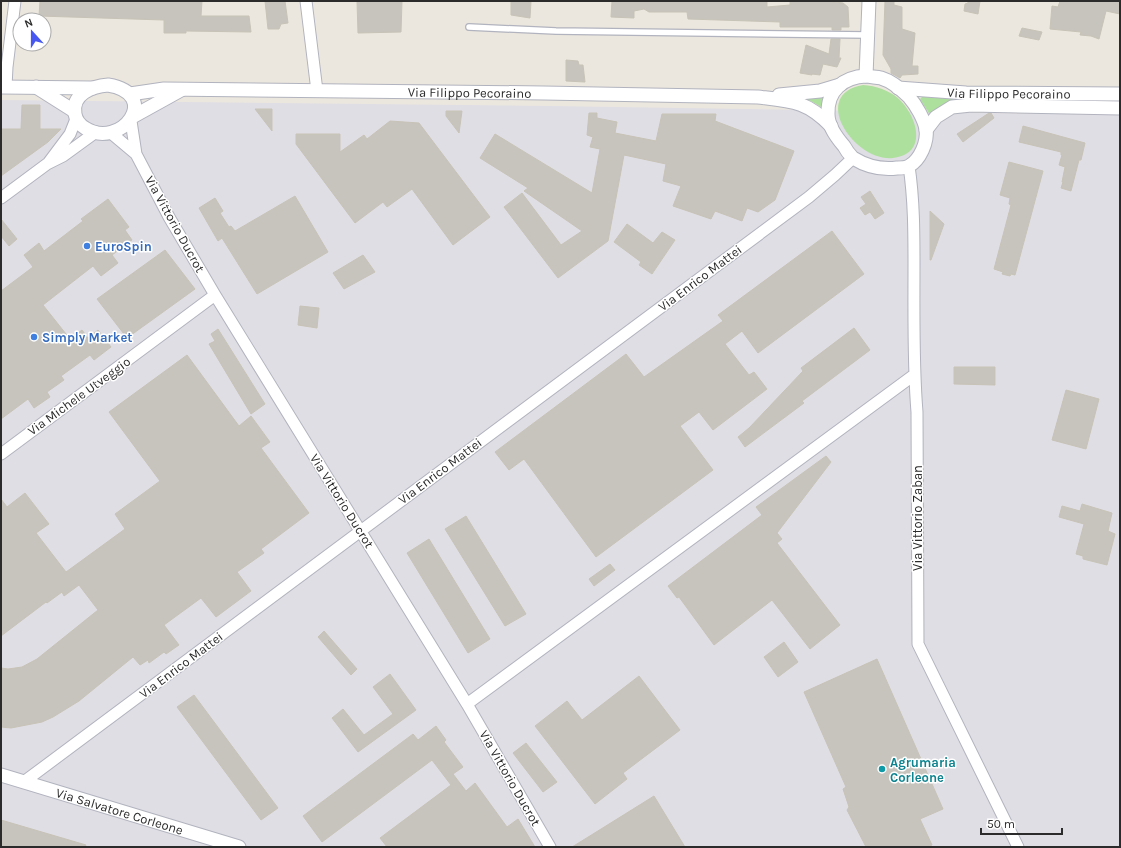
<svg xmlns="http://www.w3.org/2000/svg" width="1121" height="848" font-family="Karla,sans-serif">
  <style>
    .industrial { fill: #e0dee5 }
    .green { fill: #aee09d }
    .building { fill: #c7c4bd; stroke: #c7c3b7 }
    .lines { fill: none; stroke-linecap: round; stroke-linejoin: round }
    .service-casing { stroke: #b1b3be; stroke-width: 8 }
    .minor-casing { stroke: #b1b3be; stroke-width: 13 }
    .tertiary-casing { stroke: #b1b3be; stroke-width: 15 }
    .service { stroke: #fff; stroke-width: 5.5 }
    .minor { stroke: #fff; stroke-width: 11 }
    .tertiary { stroke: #fff; stroke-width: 13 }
    .shop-dot { fill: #3f7fe0; stroke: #fff; stroke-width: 1.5 }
    .culture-dot { fill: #0f9aa8; stroke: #fff; stroke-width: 1.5 }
    .labels { text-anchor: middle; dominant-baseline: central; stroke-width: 3; stroke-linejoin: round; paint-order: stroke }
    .street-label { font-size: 13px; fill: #2b2b2b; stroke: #fff }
    .shop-label { font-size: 13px; font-weight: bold; fill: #366cbe; stroke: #fff; text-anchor: start }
    .culture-label { font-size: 13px; font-weight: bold; fill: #0d838f; stroke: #fff; text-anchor: start }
  </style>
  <rect width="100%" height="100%" fill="#ece7de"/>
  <!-- industrial -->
  <path class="industrial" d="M1 100 551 106 1120 115V847H1Z"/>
  <!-- green -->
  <path class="green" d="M863 85C876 86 889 90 899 99 917 116 929 154 893 158 854 162 809 94 863 85Z
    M824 96 821 107 811 101 795 97Z
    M922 97 953 98 952 101 930 115 920 99Z"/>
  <!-- building -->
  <path class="building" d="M40 1H202L201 16H249L251 32 186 31V33H164V20L39 16Z
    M265 1H285L288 23 281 24 279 29H268Z
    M357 1H402L401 32 358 33Z
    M511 1H531L530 18 511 15Z
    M612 1H767V7L790 5V1H826L843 3 848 7 849 27H841V30H832V27H780V22L688 19 687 12H649L644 9 634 11V18L611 17Z
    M885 1H894V5L902 7V29L915 33 912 66H918V74L902 75 900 78 891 73V69L883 55Z
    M968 1H980L978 14 964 11 965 4 968 3Z
    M1060 1H1120V14L1106 11 1099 39 1091 36 1080 35 1081 32 1050 29 1052 6 1058 7Z
    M1022 28 1042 32 1039 40 1019 36Z
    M831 39H840L839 58H841L837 67 823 64 820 75 812 74V75L800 73 806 45 829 54Z
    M566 60 578 61 579 65H583L585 82 566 81Z
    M22 105H40V129H61L48 142 1 176V129H21Z
    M255 109H272V131Z
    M446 111H462L459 133 446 116Z
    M589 113H597V118L617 122 615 133 656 141 662 114H716L715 121 794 151 775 200 758 212 747 208 742 221 715 211 711 219 673 206 681 186 663 181 666 164 624 155 608 241 558 278 504 207 522 193 561 245 582 231 524 191 528 188 480 158 495 134 592 193 600 149 590 147 593 137 587 135Z
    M989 113H991L994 118 963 142 957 134Z
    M390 121 419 123 490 217 453 245 412 189 387 207 383 202 355 223 296 144V134H340V152L364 135 367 139Z
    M1023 126 1085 143 1081 160H1079L1071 191 1061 188 1063 182H1062L1065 167 1059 165 1062 155H1061V152L1019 142Z
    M1009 162 1043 171 1015 275 1011 274 1010 276 1002 274 1003 272 994 269 1011 205 1009 204 1010 198 1000 195Z
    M870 191 884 213 875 219 870 212 865 215 860 208 866 204 861 197Z
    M295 196 328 252 257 294 222 238 218 241 199 208 215 198 223 211 220 213 229 227 231 226 235 231Z
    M108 199 129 227 125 230 132 240 112 255 118 263 101 276 93 266 43 305 70 339 82 330 88 338 98 330 111 347 94 360 90 355 61 376 64 380 47 392 50 397 34 408 28 399 1 419V291L33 267 24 255 39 243 44 251 83 221 81 219Z
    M930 211 944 224 931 260H930Z
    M1 219 17 239 9 246 1 236Z
    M627 224 653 243 662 232 675 240 652 274 639 265 641 262 614 242Z
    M832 231 864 274 758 353 742 331 725 344 749 375 754 372 767 389 713 430 699 412 680 426 713 470 596 557 524 459 509 470 495 452 626 354 644 377 723 321 718 315Z
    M165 250 195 289 127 338 97 299Z
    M363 255 375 272 344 289 333 273Z
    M300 306 319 308 317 328 298 325Z
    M854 328 870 350 802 401 804 403 745 447 738 437 749 428 803 371 801 368Z
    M218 329 265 404 251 414 209 344 215 341 211 334Z
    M187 355 239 426 251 416 270 442 261 448 309 513 261 549 264 553 237 572 251 591 216 617 201 598 164 625 179 645 166 654 164 652 149 663 148 660 140 665 133 657 79 701 53 717 42 722 11 728 1 727V668L8 669 22 667 37 659 98 610 79 585 64 596 62 592 47 603 46 602 1 636V499L7 507 25 493 49 524 36 533 66 572 125 529 115 514 160 481 109 412Z
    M954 367H995V385L954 384Z
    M1066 390 1099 399 1086 449 1052 440Z
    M826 456 831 462 777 533 782 539 777 543 840 625 810 649 772 600 714 645 679 597 677 598 668 586 762 515 756 507Z
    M1082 504 1112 513 1108 531 1115 534 1107 565 1083 559V556L1076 554 1084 524 1059 517 1062 506 1080 511Z
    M466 516 526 614 505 626 445 529Z
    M429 539 490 639 468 653 407 553Z
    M610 564 615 570 594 586 589 579Z
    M324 631 357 669 351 675 318 637Z
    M784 642 798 662 778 677 764 657Z
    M877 659 943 809 920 819 932 845 927 847H866L847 810 849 807 843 789 846 787 804 692Z
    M390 674 416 710 358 752 332 718 343 709 364 735 393 714 373 687Z
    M639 676 680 730 623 773 627 779 595 804 535 726 567 701 582 720Z
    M194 695 278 808 261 820 177 707Z
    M436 726 446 740 444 742 463 767 453 774 466 791 475 783 507 827 518 819 535 847H387L380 838 451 785 432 760 322 842 303 816 413 734 418 740Z
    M526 743 557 782 543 792 513 753Z
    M654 796 685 847H572L593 834Z
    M1 820 86 845 85 847H1Z"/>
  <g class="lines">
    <defs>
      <path id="service" d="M469 27 556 31 868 35"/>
      <path id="minor" d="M306 1 317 91
        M6 87 7 67 15 1
        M131 121 136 154 169 217 215 295 467 704 550 847
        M111 133 136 154
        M49 162 70 134 76 119
        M909 166C914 200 914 233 914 266 914 315 913 364 917 412L918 644 1018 847
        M1 198 47 164 63 156 96 132
        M1 454 215 295
        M467 704 914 375
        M25 781 809 197 835 175 853 158"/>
      <g id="tertiary">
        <path d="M866 76C871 77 877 77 881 78 891 81 902 90 909 97 916 105 924 119 926 129 928 142 920 160 909 166 906 168 900 168 897 168 882 170 866 166 853 158 850 155 846 150 844 146 837 138 828 125 828 114 827 90 844 77 866 76Z"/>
        <path d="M866 76 869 1"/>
        <path d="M108 85C163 94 121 151 85 128 80 125 76 120 75 114 71 94 93 86 108 85Z"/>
        <path d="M1 87 92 88"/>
        <path d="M36 87 74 111"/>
        <path id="s1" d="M898 88 966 93 1120 94"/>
        <path id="s2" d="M130 94 164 89 544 93 758 97C792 101 807 101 831 126"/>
        <path d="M779 95 820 91 840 85"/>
        <path d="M134 116 181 90"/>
        <path d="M926 130 936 117 952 107 971 105 1120 108"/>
        <path id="s3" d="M1 775 239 847"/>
      </g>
    </defs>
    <!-- service casing -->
    <use href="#service" class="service-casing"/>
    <!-- minor casing -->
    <use href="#minor" class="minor-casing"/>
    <!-- tertiary casing -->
    <use href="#tertiary" class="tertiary-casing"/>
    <!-- service -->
    <use href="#service" class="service"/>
    <!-- minor -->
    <use href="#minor" class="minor"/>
    <!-- tertiary -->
    <use href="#tertiary" class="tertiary"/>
  </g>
  <!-- markers -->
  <g class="shop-dot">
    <circle cx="87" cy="246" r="4"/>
    <circle cx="34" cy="337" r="4"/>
  </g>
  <circle class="culture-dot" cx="882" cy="769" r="4"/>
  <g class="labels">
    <!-- street labels -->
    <g class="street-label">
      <text stroke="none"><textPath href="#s2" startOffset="340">Via Filippo Pecoraino</textPath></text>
      <text stroke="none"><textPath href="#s1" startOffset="111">Via Filippo Pecoraino</textPath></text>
      <text transform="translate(175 224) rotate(61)">Via Vittorio Ducrot</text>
      <text transform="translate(700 278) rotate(-37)">Via Enrico Mattei</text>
      <text transform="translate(79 396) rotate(-36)">Via Michele Utveggio</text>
      <text transform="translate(440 471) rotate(-37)">Via Enrico Mattei</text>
      <text transform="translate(342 501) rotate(58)">Via Vittorio Ducrot</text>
      <text transform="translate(917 518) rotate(-90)">Via Vittorio Zaban</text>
      <text transform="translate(181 665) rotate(-37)">Via Enrico Mattei</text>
      <text transform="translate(510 778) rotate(60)">Via Vittorio Ducrot</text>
      <text stroke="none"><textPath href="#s3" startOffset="124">Via Salvatore Corleone</textPath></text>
    </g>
    <!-- shop labels -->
    <g class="shop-label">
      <text x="95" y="246">EuroSpin</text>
      <text x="42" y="337">Simply Market</text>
    </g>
    <!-- culture labels -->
    <g class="culture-label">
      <text x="890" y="762">Agrumaria<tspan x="890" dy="15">Corleone</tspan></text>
    </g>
  </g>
  <!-- border -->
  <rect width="1121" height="848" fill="none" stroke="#2b2b2b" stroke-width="4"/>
  <!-- north arrow -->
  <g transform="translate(32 32) rotate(339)"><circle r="19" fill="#ffffff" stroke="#aaaaaa"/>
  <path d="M0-3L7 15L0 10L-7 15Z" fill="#4658f1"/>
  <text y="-6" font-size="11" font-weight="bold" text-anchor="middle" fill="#2b2b2b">N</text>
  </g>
  <!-- scale -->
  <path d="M981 828v6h81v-6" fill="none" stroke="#2b2b2b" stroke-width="2"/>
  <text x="987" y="828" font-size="12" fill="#2b2b2b" stroke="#ffffff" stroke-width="3" paint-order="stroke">50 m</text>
</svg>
